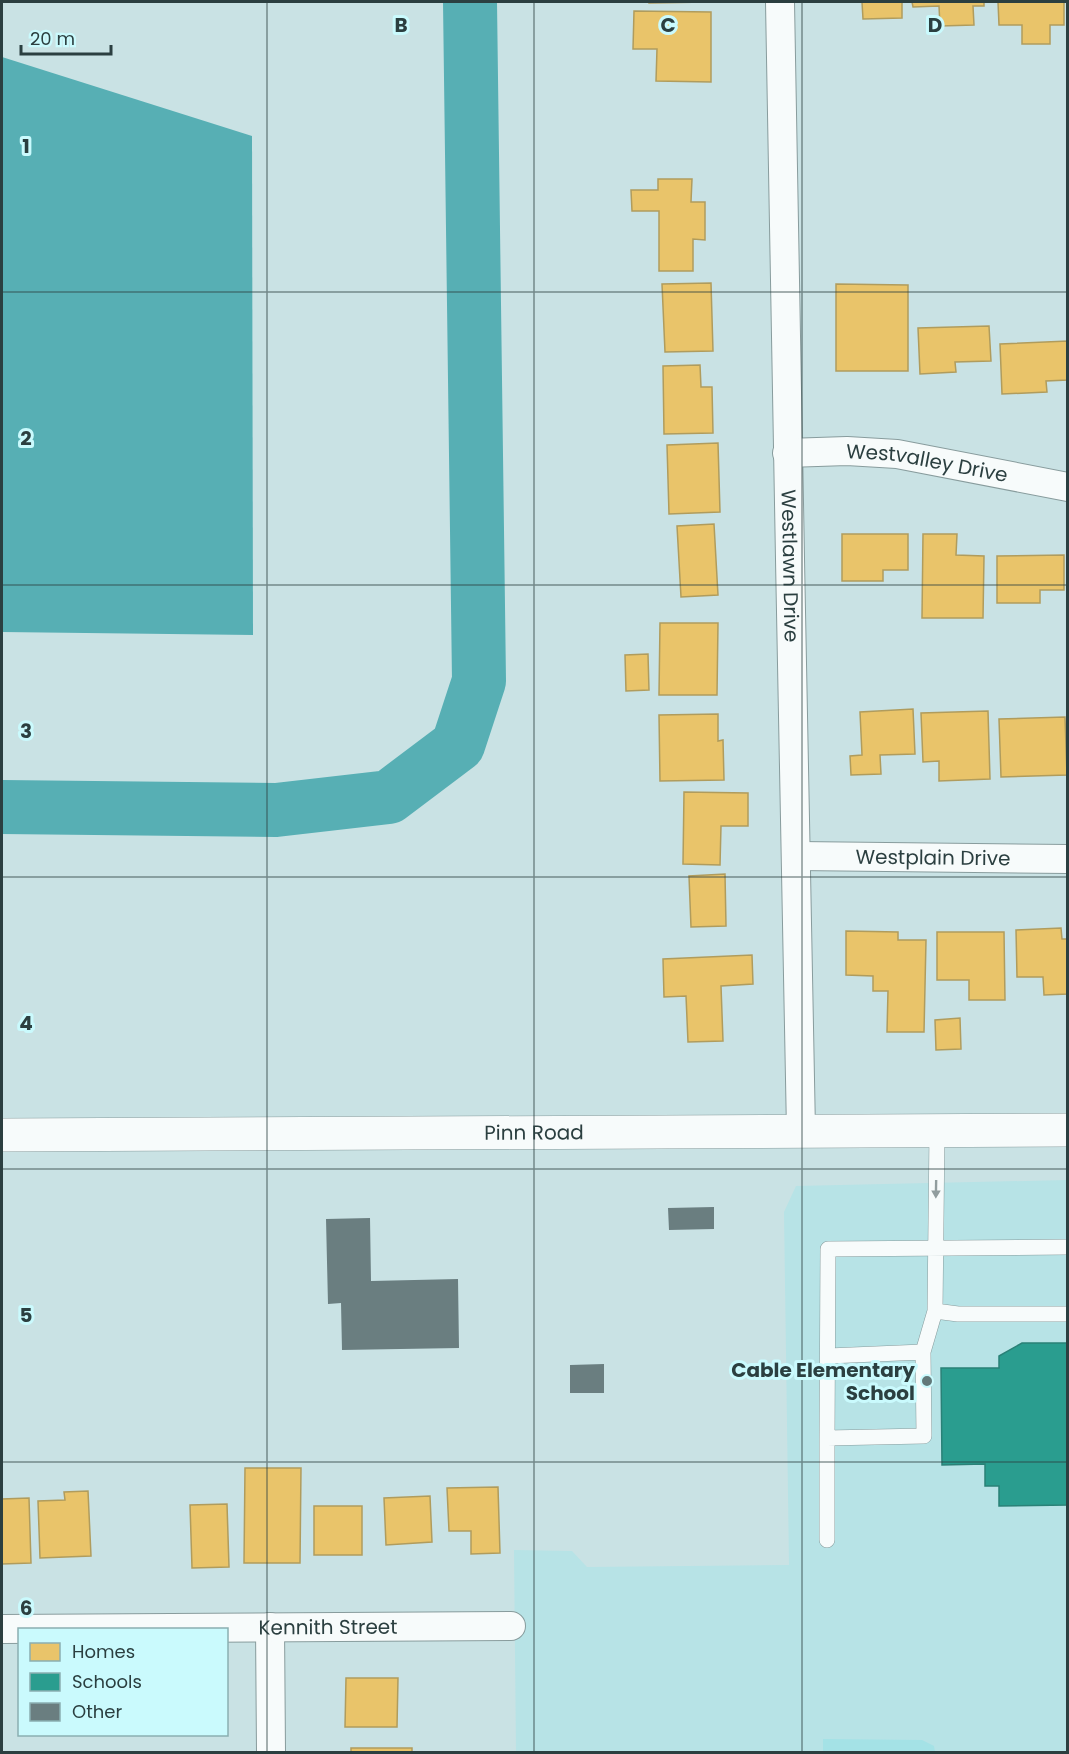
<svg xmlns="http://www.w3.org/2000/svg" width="1069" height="1754" font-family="Poppins,sans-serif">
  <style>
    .built { fill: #b7e3e6 }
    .green { fill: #a4e2e6 }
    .water { fill: #57afb4 }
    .homes { fill: #e9c46a; stroke: #b09c5d; stroke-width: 1.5 }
    .schools { fill: #2a9d8f; stroke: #2a8177; stroke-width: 1.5 }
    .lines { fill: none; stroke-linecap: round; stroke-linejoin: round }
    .river { stroke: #57afb4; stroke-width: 54 }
    .building { fill: #6a7e80 }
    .service-casing { stroke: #889c9d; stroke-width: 16 }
    .minor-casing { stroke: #889c9d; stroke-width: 30 }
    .tertiary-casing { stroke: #889c9d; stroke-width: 34 }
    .service { stroke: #f7fbfb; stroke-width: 15 }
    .minor { stroke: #f7fbfb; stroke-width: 28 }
    .tertiary { stroke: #f7fbfb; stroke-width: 33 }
    .oneway { fill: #919d9e }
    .grid { fill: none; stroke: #2b3f40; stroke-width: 1.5; stroke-opacity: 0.55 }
    .poi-dot { fill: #627879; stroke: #cafafd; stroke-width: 2 }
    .labels { text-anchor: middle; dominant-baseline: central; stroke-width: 6; stroke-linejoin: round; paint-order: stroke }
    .street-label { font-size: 20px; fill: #2b3f40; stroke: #cafafd }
    .poi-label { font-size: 20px; font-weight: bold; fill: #2b3f40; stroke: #cafafd; text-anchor: end }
    .grid-label { font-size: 20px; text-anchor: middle; font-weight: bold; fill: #2b3f40; stroke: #cafafd; stroke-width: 6; stroke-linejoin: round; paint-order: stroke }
  </style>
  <rect width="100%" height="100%" fill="#c9e2e4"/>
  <!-- built -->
  <path class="built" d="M1067 1180V1752H516L514 1550 572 1551 587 1567 789 1565 784 1212 796 1186Z"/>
  <!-- green -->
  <path class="green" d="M823 1739 922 1740 934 1746 935 1752H823Z"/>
  <!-- water -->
  <path class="water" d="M2 57 252 136 253 635 2 632Z"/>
  <!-- homes -->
  <path class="homes" d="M649 2H707L649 3Z
    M862 2H902V18L863 19Z
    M912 2H984V6H973L974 25 940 26 939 6 913 7Z
    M998 2H1064V25H1050V44H1022V25H999Z
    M634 11 711 12V82L656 81 657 49H633Z
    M658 179H692L691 202H705V240L693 239V271H659V211H632L631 190H658Z
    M711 283 713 351 665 352 662 284Z
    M836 284 908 285V371H836Z
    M989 326 991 361 955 362 956 372 920 374 918 328Z
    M1068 341V380L1046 381 1047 392 1002 394 1000 344Z
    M700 365 701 387H712L713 433 664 434 663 366Z
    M718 443 720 512 669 514 667 445Z
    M714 524 718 595 681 597 677 526Z
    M842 534H908V570H883V581H842Z
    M923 534H957L956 555 984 556 983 618H922Z
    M1064 555V590H1040V603H997V556Z
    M660 623H718L717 695H659Z
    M648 654 649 690 626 691 625 655Z
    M913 709 915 754 880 755 881 774 851 775 850 756 862 755 860 712Z
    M988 711 990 779 939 781V761L923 762 921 713Z
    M718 714V741L723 740 724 780 660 781 659 715Z
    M1065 717 1067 775 1001 777 999 719Z
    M684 792 748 793V826H721L720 865 683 864Z
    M725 874 726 926 691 927 689 876Z
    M1061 928 1062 939H1068V994L1044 995 1043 977H1017L1016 930Z
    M846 931 898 932V940H926L924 1032H887L888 991H873V976L846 975Z
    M937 932H1004L1005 1000H969V980H937Z
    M752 955 753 984 721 986 723 1041 688 1042 686 996 664 997 663 959Z
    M960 1018 961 1049 936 1050 935 1020Z
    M245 1468H301L300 1563H244Z
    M498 1487 500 1553 471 1554V1531H449L447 1488Z
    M88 1491 91 1556 40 1558 38 1501 65 1500 64 1492Z
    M430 1496 432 1542 386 1545 384 1498Z
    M29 1498 31 1563 2 1564V1499Z
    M227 1504 229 1567 192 1568 190 1505Z
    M314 1506H362V1555H314Z
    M346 1678H398L397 1727H345Z
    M351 1748H412V1752H351Z"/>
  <!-- schools -->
  <path class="schools" d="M1022 1343H1068V1505L999 1506V1486H985V1464L942 1465 941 1368H999V1356Z"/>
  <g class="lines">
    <!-- river -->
    <path class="river" d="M2 807 276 810 389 797 458 745 479 681 470 2"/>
  </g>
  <!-- building -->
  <path class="building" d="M714 1207V1229L669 1230 668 1208Z
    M370 1218 371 1281 458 1279 459 1348 342 1350 341 1303 328 1304 326 1219Z
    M604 1364V1393H570V1365Z"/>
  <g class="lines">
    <defs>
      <path id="service" d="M937 1131 935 1311 958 1314H1068
        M935 1311 923 1352 924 1436 827 1438 828 1249 1068 1247
        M828 1356 923 1352
        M827 1540V1438"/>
      <g id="minor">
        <path id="s1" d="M780 2C785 378 795 755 801 1131"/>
        <path id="s2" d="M787 453 847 451 897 454 1068 487"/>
        <path id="s3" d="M798 856 1068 859"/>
        <path d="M270 1627 271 1752"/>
        <path id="s4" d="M2 1629 511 1626"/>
      </g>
      <g id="tertiary">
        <path id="s5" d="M2 1135 1068 1130"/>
      </g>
    </defs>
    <!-- service casing -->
    <use href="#service" class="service-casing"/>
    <!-- minor casing -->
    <use href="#minor" class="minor-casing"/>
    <!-- tertiary casing -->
    <use href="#tertiary" class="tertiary-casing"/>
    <!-- service -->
    <use href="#service" class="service"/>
    <!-- minor -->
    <use href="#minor" class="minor"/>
    <!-- tertiary -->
    <use href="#tertiary" class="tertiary"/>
  </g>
  <!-- one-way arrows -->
  <defs><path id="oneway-solid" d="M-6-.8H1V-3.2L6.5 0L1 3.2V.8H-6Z" transform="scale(1.5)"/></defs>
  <use class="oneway" href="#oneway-solid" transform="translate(936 1189) rotate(91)"/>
  <!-- grid -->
  <path class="grid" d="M267 2V1752M534 2V1752M802 2V1752M2 292H1068M2 585H1068M2 877H1068M2 1169H1068M2 1462H1068"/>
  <!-- markers -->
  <circle class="poi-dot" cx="927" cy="1381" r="6"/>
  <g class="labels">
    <!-- street labels -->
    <g class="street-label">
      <text stroke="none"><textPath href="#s2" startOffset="141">Westvalley Drive</textPath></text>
      <text stroke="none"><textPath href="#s1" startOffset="564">Westlawn Drive</textPath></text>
      <text stroke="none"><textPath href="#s3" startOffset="135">Westplain Drive</textPath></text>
      <text stroke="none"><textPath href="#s5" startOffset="532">Pinn Road</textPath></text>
      <text stroke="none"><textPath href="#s4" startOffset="326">Kennith Street</textPath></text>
    </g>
    <!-- poi labels -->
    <g class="poi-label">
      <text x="915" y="1370">Cable Elementary<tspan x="915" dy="23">School</tspan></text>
    </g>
  </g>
  <g class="grid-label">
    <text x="401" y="32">B</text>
    <text x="668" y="32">C</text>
    <text x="935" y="32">D</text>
    <text x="26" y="153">1</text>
    <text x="26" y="445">2</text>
    <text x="26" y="738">3</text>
    <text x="26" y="1030">4</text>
    <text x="26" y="1322">5</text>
    <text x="26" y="1615">6</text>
  </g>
  <!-- border -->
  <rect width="1069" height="1754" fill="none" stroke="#2b3f40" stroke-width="6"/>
  <!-- legend -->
  <rect x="18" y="1628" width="210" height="108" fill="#cafafd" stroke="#8aafb1" stroke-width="1.5"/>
  <rect x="30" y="1643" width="30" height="18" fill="#e9c46a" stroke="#8aafb1" stroke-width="1.5"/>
  <text x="72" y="1658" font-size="18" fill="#2b3f40">Homes</text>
  <rect x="30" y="1673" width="30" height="18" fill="#2a9d8f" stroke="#8aafb1" stroke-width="1.5"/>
  <text x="72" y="1688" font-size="18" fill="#2b3f40">Schools</text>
  <rect x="30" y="1703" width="30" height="18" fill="#6a7e80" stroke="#8aafb1" stroke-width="1.5"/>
  <text x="72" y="1718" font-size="18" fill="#2b3f40">Other</text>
  <!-- scale -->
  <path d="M21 45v9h90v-9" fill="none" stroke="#2b3f40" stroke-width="3"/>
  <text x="30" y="45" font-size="18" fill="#2b3f40" stroke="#cafafd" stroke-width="4.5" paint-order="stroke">20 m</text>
</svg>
